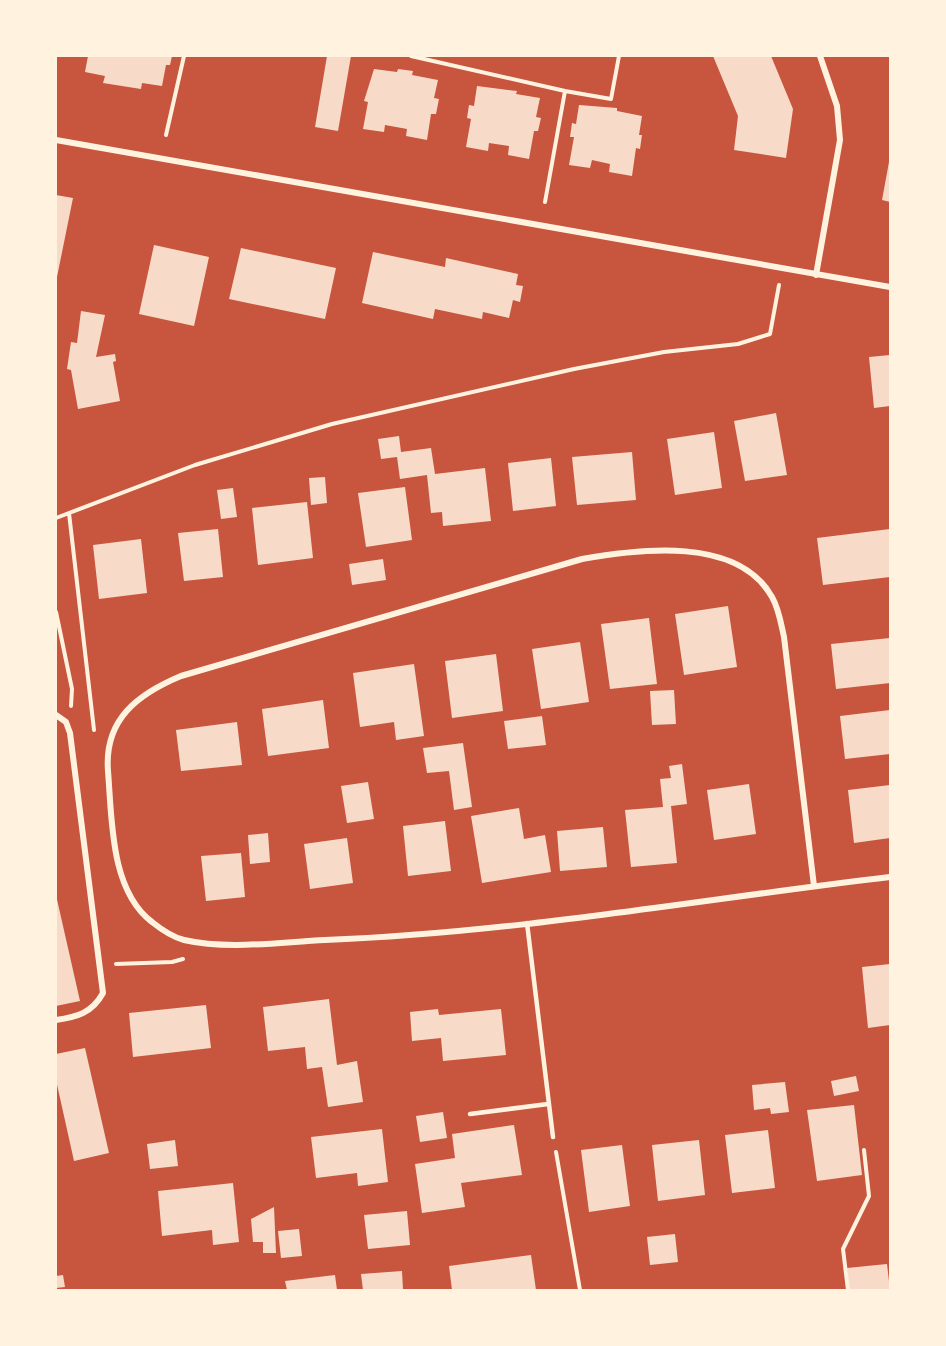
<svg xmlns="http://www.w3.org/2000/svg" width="946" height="1346" font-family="Commissioner,sans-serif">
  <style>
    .building { fill: #f7dbc8 }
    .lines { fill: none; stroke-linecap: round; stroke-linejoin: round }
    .path { stroke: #fff3e0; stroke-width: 4 }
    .service { stroke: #fff3e0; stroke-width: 4.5 }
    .minor { stroke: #fff3e0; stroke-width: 6 }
  </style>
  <rect width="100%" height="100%" fill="#c8553d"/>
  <!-- building -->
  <path class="building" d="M88 56H172L170 65H166L162 86 142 83 141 89 103 83 105 76 85 72Z
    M327 56H351L338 131 315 127Z
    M713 56H771L793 109 786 158 734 150 738 116Z
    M374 69 397 72 398 69 413 71 412 75 438 80 434 98 439 99 436 114H431L427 140 406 136 407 129 385 125 384 132 363 129 368 102 364 101Z
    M477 86 517 91 516 94 540 98 536 117 541 118 538 131H534L529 159 508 155 509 146 489 143 488 151 466 147 471 119 467 118 469 105 474 106Z
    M579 105 617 108V111L642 116 639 135H642L640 149 636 148 632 176 609 172 610 164 592 160 590 168 569 165 574 137H570L572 123 576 124Z
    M889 162H890V202L882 200Z
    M56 195 73 198 57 277H56Z
    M154 245 209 257 194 326 139 314Z
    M241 248 336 268 325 319 229 299Z
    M373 252 445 267 446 258 518 274 516 285 523 286 520 302 513 300 509 318 483 312 482 319 435 309 433 319 362 303Z
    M81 311 105 315 96 357 115 354 116 361 113 362 120 401 78 409 71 370 67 369 71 342 77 343Z
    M890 355V406L874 408 869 357Z
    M776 413 787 475 745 481 734 421Z
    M714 432 722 488 675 495 667 439Z
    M399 436 401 452 431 448 435 474 485 468 491 521 443 526 442 512 431 513 427 475 400 479 397 457 381 459 378 439Z
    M632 452 636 500 577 505 572 457Z
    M551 458 556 506 513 511 508 463Z
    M325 477 327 503 311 505 309 478Z
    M405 487 412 540 366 547 358 493Z
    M233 488 237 517 221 519 217 490Z
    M307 502 313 558 258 565 252 508Z
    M218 529 223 577 184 581 178 533Z
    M890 529V577L823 585 817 538Z
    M141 539 147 593 99 599 93 545Z
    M383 559 386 580 352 585 349 564Z
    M728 606 737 667 684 675 675 614Z
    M649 618 657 684 610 689 601 624Z
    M890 638V683L836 689 831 644Z
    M580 642 589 702 541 709 532 649Z
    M496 654 503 711 452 718 445 661Z
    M414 664 424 736 396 740 394 722 360 727 353 673Z
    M674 690 676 724 652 725 650 691Z
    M323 700 329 748 268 756 262 709Z
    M890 710V754L845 759 840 716Z
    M542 716 546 745 508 749 504 721Z
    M237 722 242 765 181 771 176 730Z
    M463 743 472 807 454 810 449 771 427 773 423 748Z
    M682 764 687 804 671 806 677 863 631 867 625 810 663 807 660 779 671 778 669 766Z
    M368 782 374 819 347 823 341 786Z
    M749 784 756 834 714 840 707 790Z
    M890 785V838L854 843 848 790Z
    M519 808 524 839 545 835 551 872 482 883 471 816Z
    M445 821 451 871 408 876 403 826Z
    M603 827 607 867 560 871 557 831Z
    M268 833 270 862 250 864 248 835Z
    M347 838 353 883 310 889 304 844Z
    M241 853 245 897 206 901 201 856Z
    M56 895 80 1001 56 1006Z
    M890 964V1025L868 1028 862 967Z
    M329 999 337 1065 357 1061 363 1102 328 1107 322 1067 307 1069 305 1047 268 1051 263 1007Z
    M206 1005 211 1048 133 1057 129 1013Z
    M438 1009 439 1015 501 1009 506 1055 443 1061 441 1038 412 1041 410 1012Z
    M85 1048 109 1153 74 1161 56 1080V1054Z
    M856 1076 859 1091 834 1096 831 1081Z
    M785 1082 789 1112 771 1114 770 1108 754 1110 752 1085Z
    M854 1105 862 1175 817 1181 807 1110Z
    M443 1112 447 1138 420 1142 416 1116Z
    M514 1125 522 1175 461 1183 465 1207 422 1213 415 1164 455 1158 452 1134Z
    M382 1129 388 1182 358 1186 357 1173 316 1178 311 1137Z
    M768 1130 775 1188 732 1193 725 1135Z
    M175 1140 178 1166 150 1169 147 1144Z
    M699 1140 705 1195 658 1201 652 1145Z
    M622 1145 630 1206 589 1212 581 1150Z
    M233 1183 239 1242 213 1245 212 1230 162 1236 158 1191Z
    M274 1207 276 1253H263V1242H253L251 1219Z
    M407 1211 410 1245 368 1249 364 1215Z
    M299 1229 302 1256 281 1258 278 1231Z
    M675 1234 678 1262 650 1265 647 1237Z
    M531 1255 536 1290H452L449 1266Z
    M887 1264 890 1290H849L847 1268Z
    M402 1271 403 1290H363L361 1274Z
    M63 1275 65 1287 56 1288V1276Z
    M335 1275 337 1290H287L285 1281Z"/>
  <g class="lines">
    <!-- path -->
    <path class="path" d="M411 56 565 91 545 202
      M565 91 611 99 619 56
      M166 135 184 56
      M69 513 94 730
      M56 518 195 465 332 424 574 369 664 352 738 344 770 334 779 285
      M56 612 72 689 71 706
      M116 964 172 962 183 959
      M556 1152 580 1290
      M848 1290 843 1249 869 1196 864 1150"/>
    <!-- service -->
    <path class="service" d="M527 923 553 1137
      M470 1114 548 1104"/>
    <!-- minor -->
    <path class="minor" d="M56 140 890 287
      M816 275 840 140 837 106 820 56
      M56 715 66 722 70 733 103 993C92 1013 77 1017 56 1020
      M814 886 784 637C781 624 779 609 772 597 738 536 639 549 582 559L181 676C138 694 104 719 108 771 112 819 110 890 152 922 162 930 172 937 184 940 228 950 280 942 325 940 514 933 702 899 890 877"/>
  </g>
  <!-- border -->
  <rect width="946" height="1346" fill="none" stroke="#fff3e0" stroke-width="114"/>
</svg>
